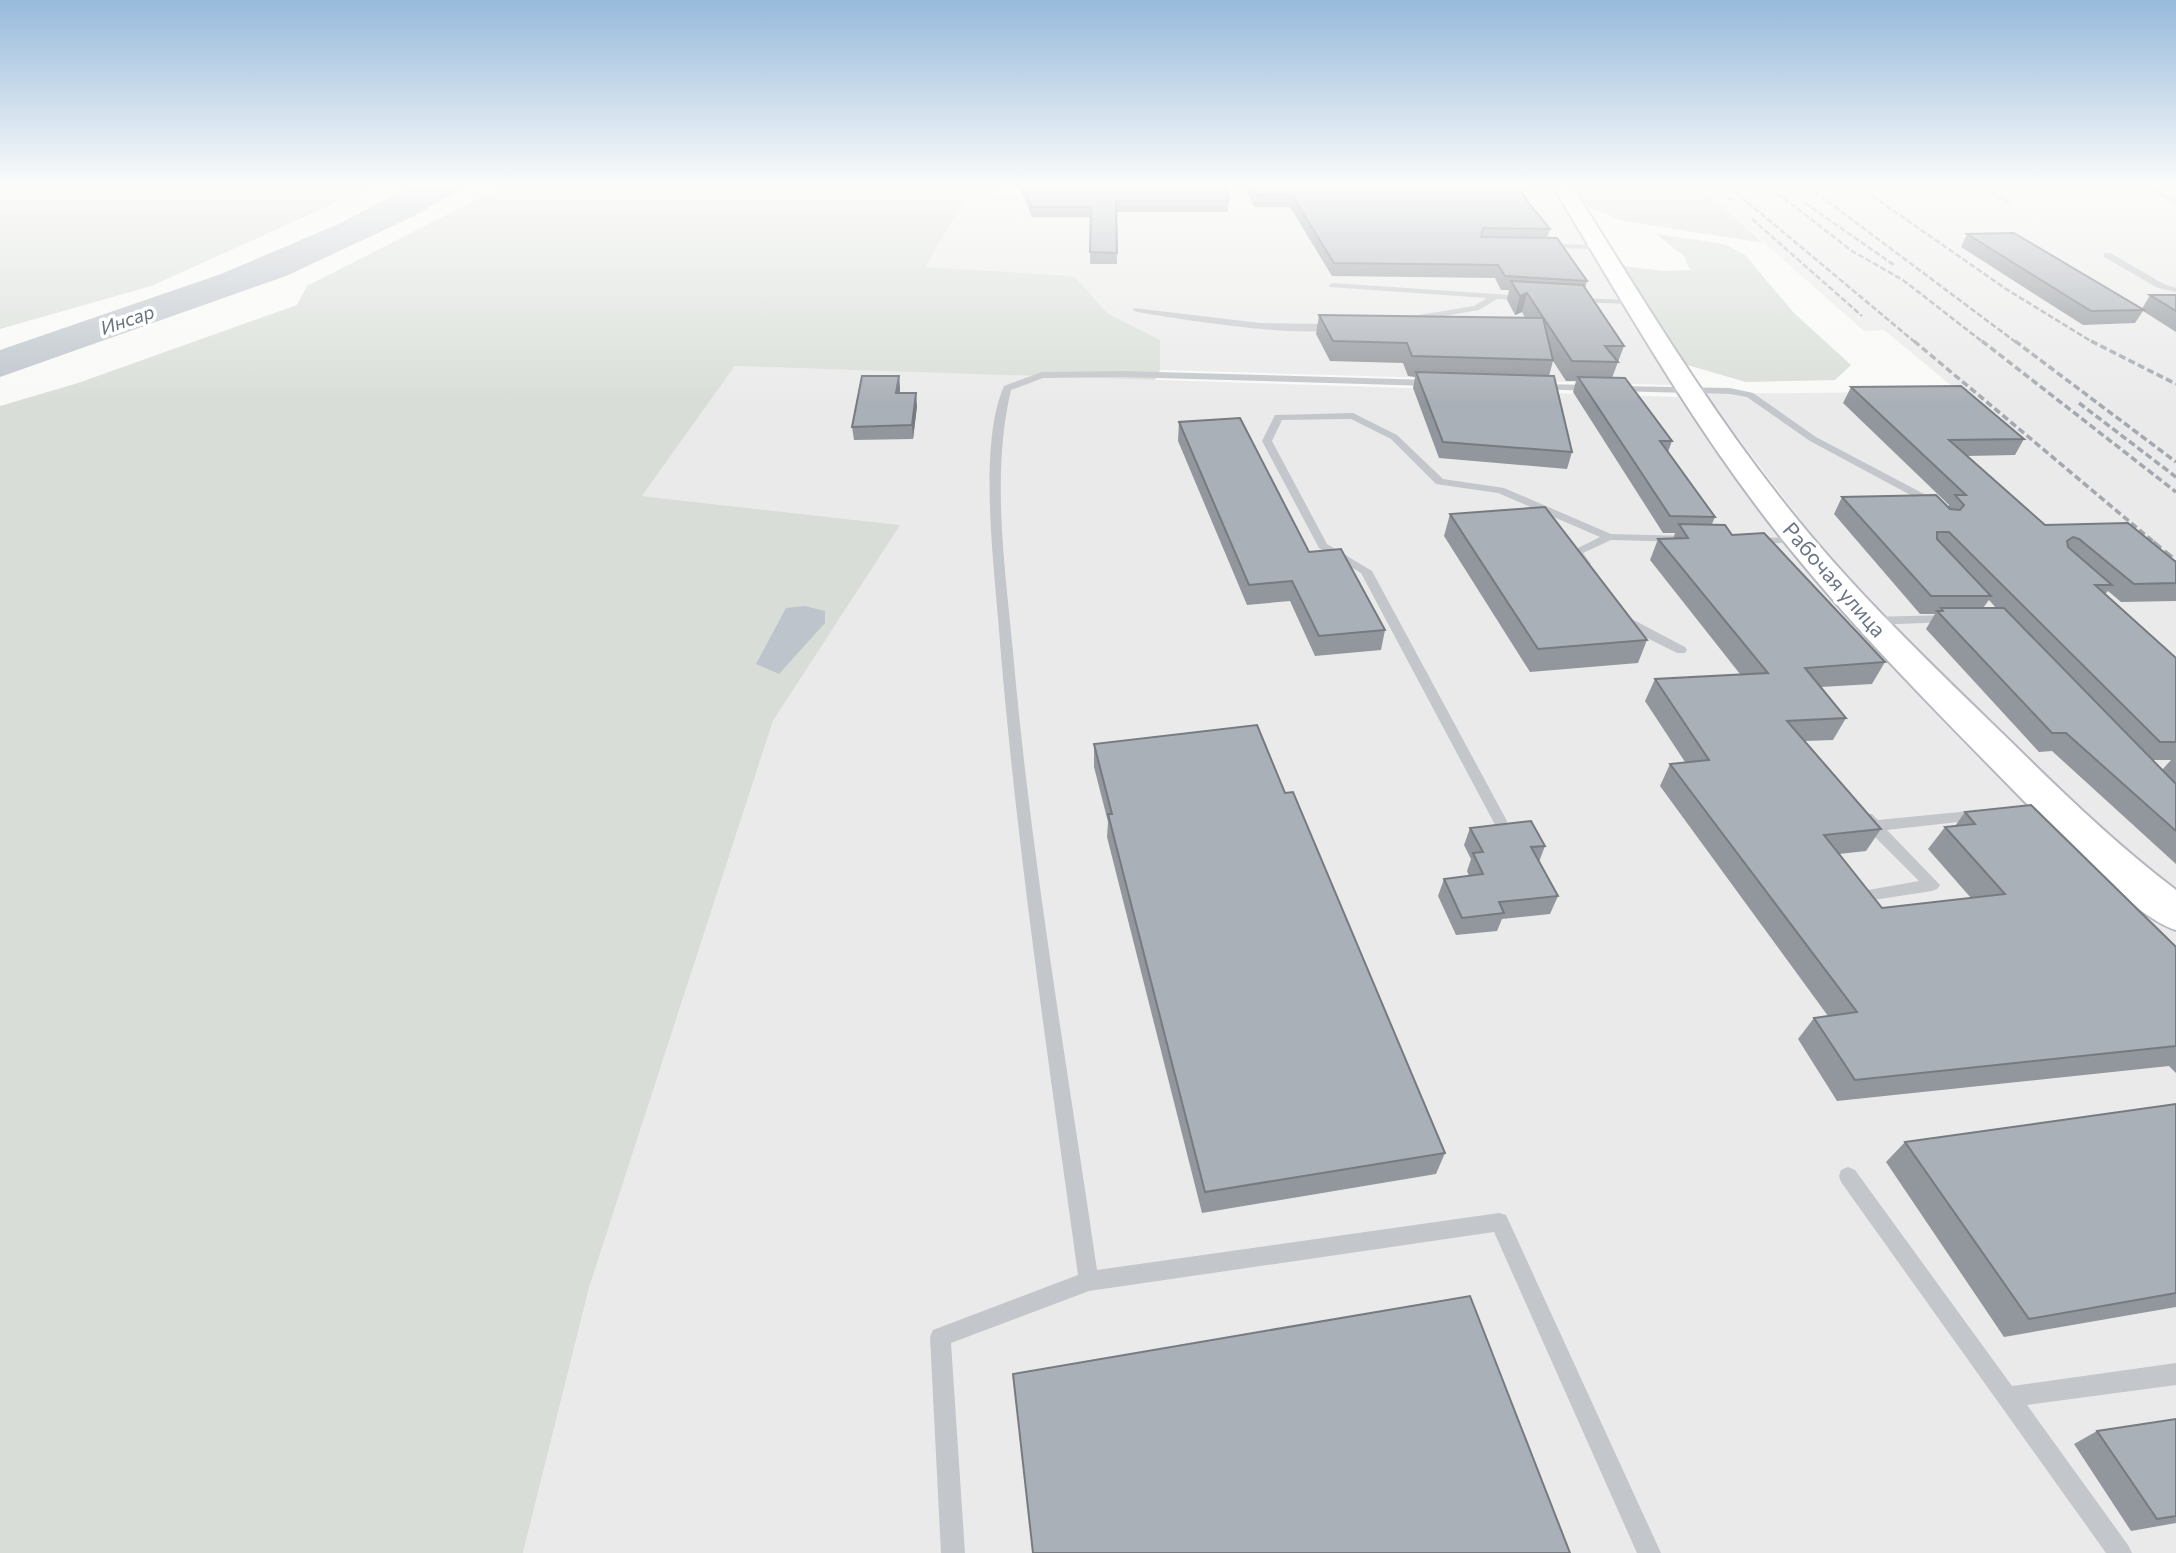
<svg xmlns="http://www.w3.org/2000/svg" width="2176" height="1553" font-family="Commissioner,sans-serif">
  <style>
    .built { fill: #eaeaea }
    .green { fill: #d8ded7 }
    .water { fill: #bdc4cb }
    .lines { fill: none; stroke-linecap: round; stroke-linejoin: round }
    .secondary-casing { stroke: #b5b9bf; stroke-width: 4 }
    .lane { fill: #c3c6ca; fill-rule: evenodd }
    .secondary { fill: #fff; fill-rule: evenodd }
    .rail-far2 { stroke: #a4a9af; stroke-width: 2.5; stroke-dasharray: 6 2.5; stroke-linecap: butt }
    .rail-far1 { stroke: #a4a9af; stroke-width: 3.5; stroke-dasharray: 7 3.5; stroke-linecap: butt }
    .rail { stroke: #a4a9af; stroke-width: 4.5; stroke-dasharray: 10 4.5; stroke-linecap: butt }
    .wall { fill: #92979d; fill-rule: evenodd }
    .shaded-wall { fill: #777b80 }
    .building { fill: #aab0b7; stroke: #777b80; stroke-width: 2 }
    .labels { text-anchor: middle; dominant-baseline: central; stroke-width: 7; stroke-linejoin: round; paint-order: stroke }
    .far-water-label { font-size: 19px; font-style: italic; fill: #677581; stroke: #fff }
    .street-label { font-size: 21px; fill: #6a7586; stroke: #fff }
  </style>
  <rect width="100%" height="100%" fill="#f9f9f7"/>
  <!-- built -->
  <path class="built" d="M1255 186 1553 188 1671 385 1160 370 1159 340 1107 313 1074 276 924 267 968 196 1163 195Z
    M1700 186H2166L2176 191V895L2072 806 1903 635 1817 542 1705 394 1958 391 1884 330 1864 331Z
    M735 366 1678 397 1753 503 1838 607 2010 785 2128 898 2176 933V1553H523L589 1288 773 721 899 525 642 496Z"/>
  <!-- green -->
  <path class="green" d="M0 186H373L151 286 0 329Z
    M503 186H1002L1001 189 967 196 925 267 1074 276 1107 313 1160 340V370L1155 380 735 366 642 496 900 525 773 721 589 1288 523 1553H0V406L78 383 297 305 307 286Z
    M1573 186H1700L1763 243 1623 221 1589 207Z
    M1656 234 1724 244 1745 255 1794 313 1851 365 1835 380 1746 382 1684 364 1623 266 1663 271 1690 270 1684 256Z"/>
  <!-- water -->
  <path class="water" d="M411 186H466L412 217 286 276 0 377V350L221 274 341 223Z
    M805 606 825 611V623L779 674 756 664 786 608Z"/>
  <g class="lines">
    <defs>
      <path id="secondary" d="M1553 186H1572C1647 306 1720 428 1811 536 1870 606 1937 670 2003 734 2058 788 2114 843 2176 890V930C2132 916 2059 835 2024 801 1944 719 1862 638 1790 549 1699 437 1627 310 1553 186Z"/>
    </defs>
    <!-- secondary casing -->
    <use href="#secondary" class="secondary-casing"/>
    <!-- lane -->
    <path class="lane" d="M1979 186H1987L2012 203 2007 204Z
      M2141 186H2150L2176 199V204Z
      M1545 244 1600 245 1604 247 1600 249 1542 248V244Z
      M2104 253H2110L2164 284 2176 288V292L2158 288 2104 257Z
      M1333 283 1525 296 1529 298 1525 300 1497 299 1479 310 1410 322 1407 321V317L1474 306 1487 298 1330 287 1329 285Z
      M1577 298 1631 300 1635 302 1631 304 1574 302V298Z
      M1134 308 1260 323 1334 324 1338 327C1314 341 1172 318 1137 312L1133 310Z
      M1123 371 1431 380 1436 383 1431 386 1123 377 1043 378 1011 390C991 475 1005 566 1013 652 1031 859 1067 1064 1097 1270L1499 1213 1506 1215 1661 1553H1637L1494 1232 1089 1291 951 1343 965 1553H941L930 1337 933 1330 1078 1275C1048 1056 1015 838 998 618 993 556 979 442 1004 386L1042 372Z
      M1539 384 1592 385 1597 388 1592 391 1536 389 1534 387Z
      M1616 386 1730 388 1753 393 1816 437 1924 494 1938 508 1937 510H1929L1916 498 1810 441 1747 397 1730 394 1613 391 1611 389Z
      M1353 413 1397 435 1443 479 1504 488 1611 534 1689 536 1695 539 1689 542 1611 540 1583 553 1591 564 1589 566H1581L1570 552 1600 537 1498 493 1436 484 1391 439 1351 419 1282 420 1272 441 1327 544 1372 571 1507 821 1505 825H1495L1493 821 1361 573 1319 548 1262 441 1275 415Z
      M1799 537 1805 540 1803 542 1755 544 1749 541 1755 538Z
      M1948 615 1952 616 1954 619 1952 622 1870 625 1864 621 1870 617Z
      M1626 616 1685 647 1687 650 1685 653H1677L1625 627 1620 620Z
      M1980 810 1985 811 1987 815 1985 819 1887 830 1940 885 1937 889 1932 891 1873 900 1868 898 1865 894 1868 890 1919 881 1868 830 1860 818 1862 814H1872L1878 820Z
      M1848 1167 1855 1170 2012 1386 2176 1363V1385L2027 1405 2128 1545 2132 1553H2106L1841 1182 1839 1176 1841 1170Z"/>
    <!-- secondary -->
    <use href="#secondary" class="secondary"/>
    <!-- rail-far2 -->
    <path class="rail-far2" d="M1715 186 1734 202
      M1728 186 1916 343
      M1807 186 2017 343
      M1858 186 2006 289 2094 343
      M1777 193 1852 251 1903 280 1984 343
      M1805 203 1894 265
      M1752 219 1862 316"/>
    <!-- rail-far1 -->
    <path class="rail-far1" d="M1914 341 2155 543
      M1982 341 2176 492
      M2015 341 2176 462
      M2091 341 2176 384
      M2079 403 2176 477"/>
    <!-- rail -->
    <path class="rail" d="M2153 542 2176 561"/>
  </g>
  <!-- wall -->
  <path class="wall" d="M1019 186H1227L1228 201V212H1116L1117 264H1090L1091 217H1032Z
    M1244 186H1518L1527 201 1550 229 1547 238 1587 281 1585 288 1624 346 1612 378 1672 441 1668 452 1715 517 1712 524 1732 535 1885 662 1872 684 1821 687 1846 718 1833 740 1805 741 1881 829 1866 851 1839 854 1882 908 1971 898 1928 849 1945 827 1955 826 1965 812 2176 947V1073L2169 1066 1837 1101 1798 1039 1814 1018 1828 1016 1660 786 1670 764 1685 762 1645 701 1655 679 1740 674 1650 560 1658 539H1673L1675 533H1663L1573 392 1576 381H1566L1553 361 1549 376 1572 452 1567 469 1439 458 1413 388 1415 377 1408 376 1403 363 1330 361 1316 334 1319 315 1525 318 1522 312 1515 315 1507 300 1509 290H1501L1495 278 1332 276 1290 207H1254Z
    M1967 234 2142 309 2150 295H2176V332L2143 311 2135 323 2083 325 1961 247Z
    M899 376 900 393 917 406 913 439 854 440 852 427Z
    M1851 387 2024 439 2015 455 1967 456 2045 525 2176 562V601L2121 602 2108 591 2105 594 2176 658V864L2052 751 2039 752 1926 629 1935 614H1920L1834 514 1842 497 1948 507 1949 505 1843 403ZM1989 600 1996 608H1983ZM2153 760H2171L2162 770Z
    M1179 422 1385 630 1381 650 1315 656 1290 601 1247 605 1178 441Z
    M1450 514 1647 640 1638 663 1530 672 1444 536Z
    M1094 744 1285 793 1445 1153 1436 1174 1202 1213 1107 837 1108 822 1094 767Z
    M1470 828 1545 846 1539 862 1558 896 1550 914 1502 919 1497 931 1456 935 1438 896 1444 879 1469 876 1467 871 1471 859 1464 845Z
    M2176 1104V1307L2004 1337 1886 1162 1905 1142Z
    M2176 1419V1523L2131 1531 2074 1444 2097 1431Z"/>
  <!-- shaded-wall -->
  <path class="shaded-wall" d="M1527 293 1522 312 1515 315 1520 296Z
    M899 376 900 389 898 406 896 393Z
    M916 393 917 406 913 439 912 425Z"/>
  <!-- building -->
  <path class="building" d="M1023 186H1227L1228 201H1116L1117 253 1090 252 1091 207H1032Z
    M1251 186H1518L1527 201 1550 229 1483 228 1481 237 1557 238 1587 281 1505 276 1498 265 1334 263 1291 194 1255 195Z
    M2014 233 2144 310 2091 311 1967 234Z
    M1511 281 1583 285 1624 346H1605L1618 362 1572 361 1527 293 1520 296Z
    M2150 295H2176V311Z
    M1319 315 1543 318 1553 360 1412 356 1407 343 1333 341Z
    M1416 372 1554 376 1572 452 1443 442Z
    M862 376H899L896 393H916L912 425 852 427Z
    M1578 377 1625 378 1672 441H1660L1715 517 1670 516Z
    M1961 386 2024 439 1949 440 2045 525 2128 523 2176 562V583L2134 584 2079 539 2073 537 2067 541 2068 547 2112 585H2095L2176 658V742H2160L1949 532H1937V539L1991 596H1931L1842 497 1936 495 1950 509 1960 510 1964 505 1955 495H1966L1851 387Z
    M1240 418 1309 552 1341 549 1385 630 1319 636 1292 581 1249 585 1179 422Z
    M1545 507 1647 640 1538 649 1450 514Z
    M1679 524 1725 525 1732 535 1764 533 1885 662 1805 668 1846 718 1787 721 1881 829 1824 835 1882 908 2005 894 1945 827 1975 824 1965 812 2031 805 2176 947V1046L1855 1080 1814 1018 1857 1012 1670 764 1709 760 1655 679 1768 673 1658 539 1688 538Z
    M1941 608H2004L2176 784V831L2066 733H2052L1937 611H1943Z
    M1257 725 1285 793 1293 792 1445 1153 1205 1192 1108 814H1112L1094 744Z
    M1531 821 1545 846 1531 847 1558 896 1499 902 1504 913 1462 918 1444 879 1483 874 1473 853 1483 852 1470 828Z
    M2176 1104V1293L2029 1319 1905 1142Z
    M1470 1296 1570 1553H1033L1013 1374Z
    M2176 1419V1516L2157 1519 2097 1431Z"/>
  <!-- sky -->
  <linearGradient id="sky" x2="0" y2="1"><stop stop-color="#97badc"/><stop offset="0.46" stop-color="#fcfcfb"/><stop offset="1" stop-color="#fcfcfb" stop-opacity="0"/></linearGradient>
  <rect width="2176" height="404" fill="url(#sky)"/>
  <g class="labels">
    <!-- far-water labels -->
    <g class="far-water-label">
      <text transform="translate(127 319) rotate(-19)">Инсар</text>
    </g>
    <!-- street labels -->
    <g class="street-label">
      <text transform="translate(1835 579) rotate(49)">Рабочая улица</text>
    </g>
  </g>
</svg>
